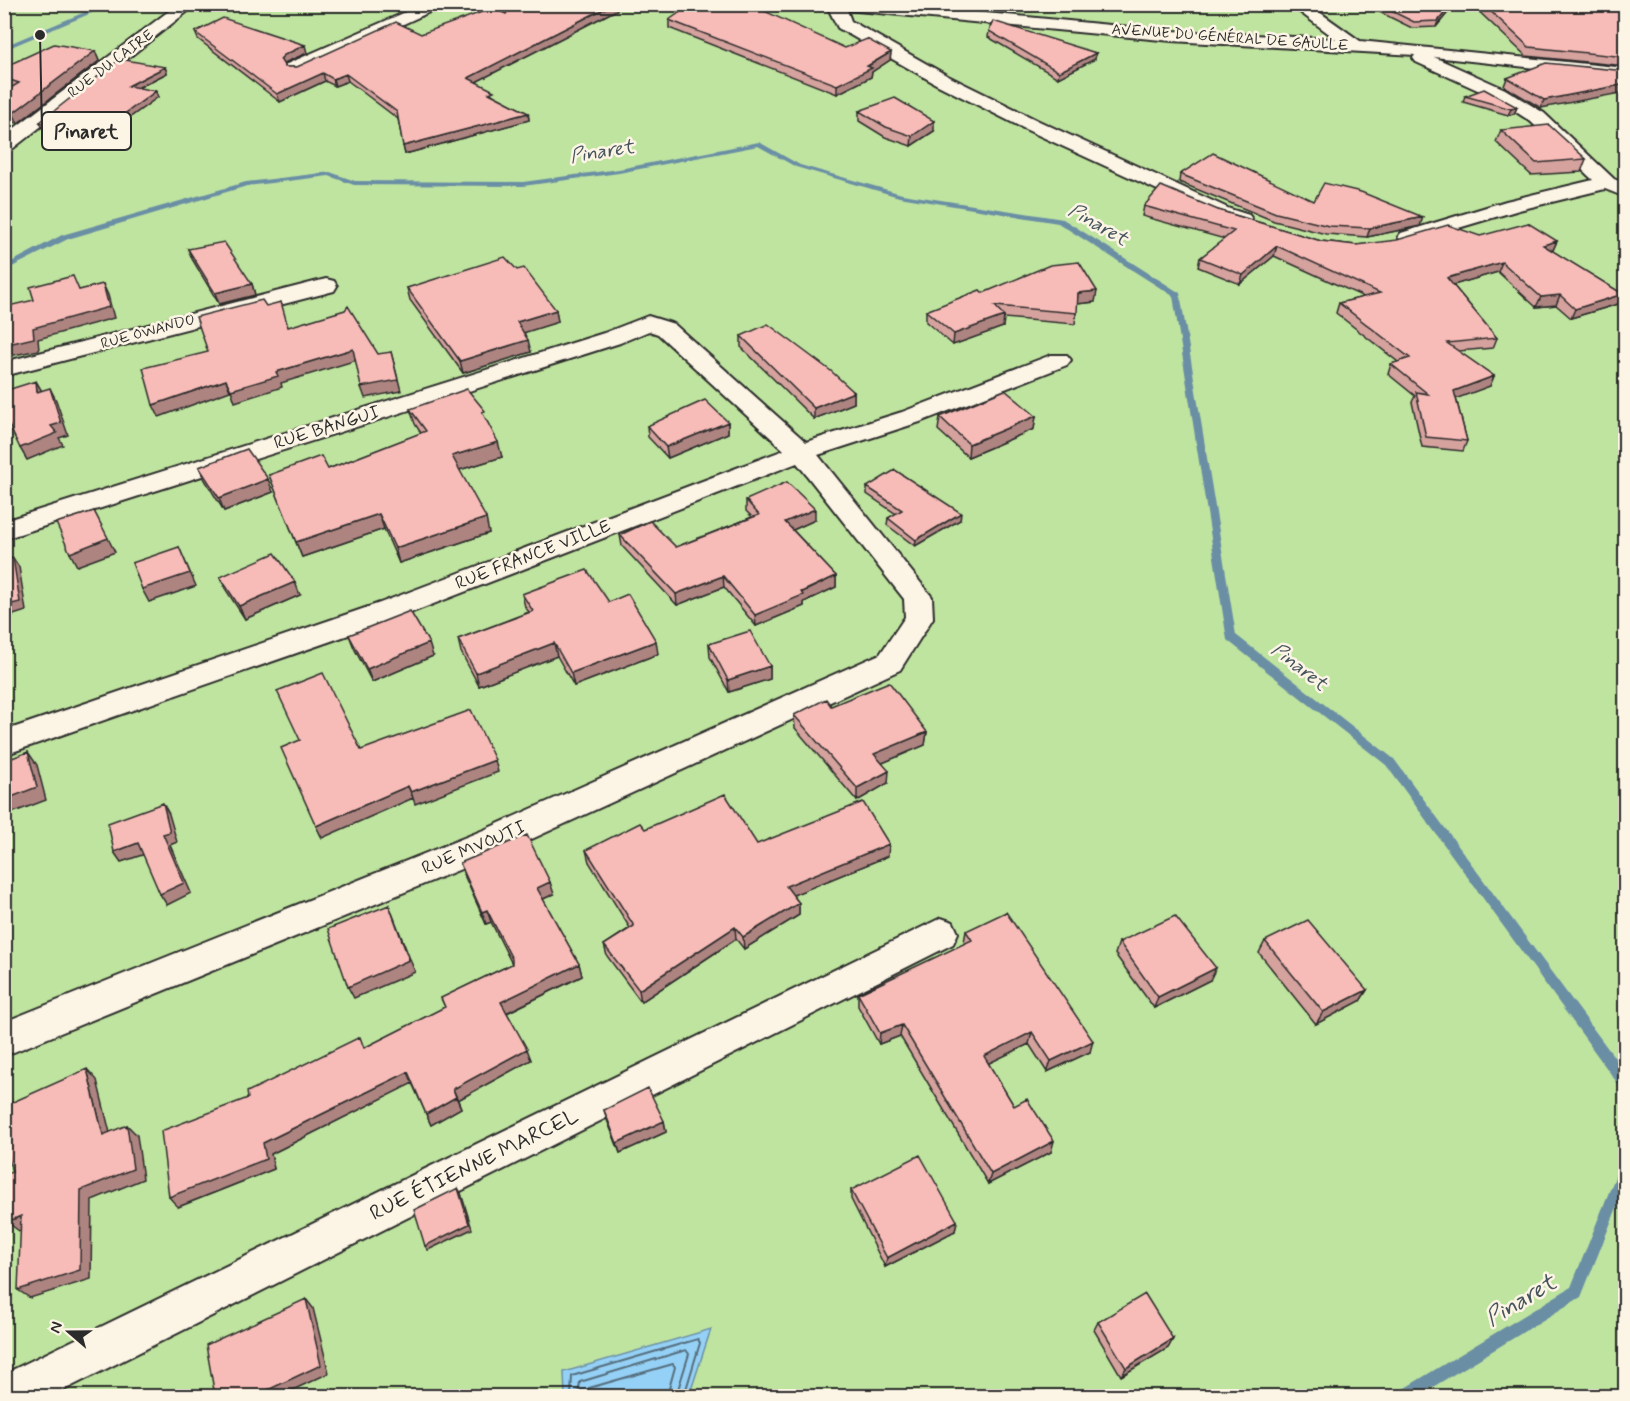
<svg xmlns="http://www.w3.org/2000/svg" width="1630" height="1401" font-family="Mynerve,sans-serif">
  <style>
    .green { fill: #bfe49f; stroke: #758865; stroke-width: 1.5 }
    .water { fill: #95d1f6; stroke: #6b8fa5; stroke-width: 1.5 }
    .lines { fill: none; stroke-linecap: round; stroke-linejoin: round }
    .shore { stroke: #556d7c; stroke-width: 2 }
    .stream { fill: #6b8fa5; fill-rule: evenodd }
    .minor-casing { stroke: #2b2b2b; stroke-width: 4 }
    .minor { fill: #fcf5e5; fill-rule: evenodd }
    .wall { fill: #d5a29e; stroke: #2b2b2b; stroke-width: 1.5 }
    .shaded-wall { fill: #ae8481; stroke: #2b2b2b; stroke-width: 1.5 }
    .building { fill: #f8bcb8; stroke: #2b2b2b; stroke-width: 1.5 }
    .labels { text-anchor: middle; dominant-baseline: central; stroke-width: 5; stroke-linejoin: round; paint-order: stroke }
    .far-street-label { font-size: 15px; fill: #2b2b2b; stroke: #fcf5e5 }
    .street-label { font-size: 18px; fill: #2b2b2b; stroke: #fcf5e5 }
    .water-label { font-size: 20px; font-style: italic; fill: #46545e; stroke: #fcf5e5 }
    .near-street-label { font-size: 21px; fill: #2b2b2b; stroke: #fcf5e5 }
    .near-water-label { font-size: 24px; font-style: italic; fill: #46545e; stroke: #fcf5e5 }
    .leader { fill: none; stroke: #2b2b2b; stroke-width: 2 }
    .callout-dot { fill: #2b2b2b; stroke: #fcf5e5; stroke-width: 2 }
    .callout { fill: #fcf5e5; stroke: #2b2b2b; stroke-width: 2 }
    .callout-label { font-size: 20px; text-anchor: middle; font-weight: bold; fill: #2b2b2b }
  </style>
  <rect width="100%" height="100%" fill="#fbeadc"/>
  <filter id="ink" filterUnits="userSpaceOnUse"><feTurbulence type="fractalNoise" baseFrequency=".0167" numOctaves="2"/><feDisplacementMap in="SourceGraphic" scale="12" xChannelSelector="R" yChannelSelector="G"/><feConvolveMatrix kernelMatrix="1 2 1 2 8 2 1 2 1" color-interpolation-filters="sRGB"/></filter>
  <g filter="url(#ink)">
    <!-- green -->
    <path class="green" d="M5 5H1625V1396H5Z"/>
    <!-- water -->
    <path class="water" d="M711 1329 689 1396H565L564 1372Z"/>
    <g class="lines">
      <!-- shore -->
      <path class="shore" d="M571 1396 572 1376 698 1339 700 1343 684 1396
        M578 1396 580 1382 686 1350 689 1354 676 1396
        M587 1396 589 1388 673 1364 675 1367 667 1396"/>
      <!-- stream -->
      <path class="stream" d="M104 4H113L4 50V46Z
        M759 142 800 165 902 194 1063 219 1180 293 1236 635 1394 759 1626 1073V1090L1621 1088 1386 765 1227 640 1173 296 1058 223 899 197 796 167 758 146 619 173 523 186 354 185 329 176 247 186 68 239 4 271V266L62 235 246 182 330 172 355 181 523 182 619 169Z
        M1626 1160V1185L1581 1297 1418 1396H1398L1400 1391 1571 1287 1621 1162Z"/>
      <defs>
        <path id="minor" d="M178 4H197L11 150 4 152V136Z
          M424 4H447L299 72H287L284 68 287 64Z
          M826 4H892L1172 31 1336 39 1289 4H1308L1360 41 1626 68V78L1434 57 1505 89 1544 113 1614 179 1626 184V194L1620 195 1605 189 1519 210 1408 243 1401 241 1398 237 1401 233 1506 201 1593 180 1530 121 1493 97 1416 62 1413 58 1415 55 1172 41 847 10 851 21 948 76 1039 121 1230 209 1249 215 1252 219 1249 223 1242 225 1216 217 1025 129 936 84 838 28Z
          M326 279 334 281 337 286 334 291 4 376V362Z
          M648 316 674 324 806 442 902 412 1051 355H1067L1071 360 1067 365 920 422 818 455 932 597 933 618 900 670 510 849 4 1056V1022L486 829 880 654 905 617 904 599 797 463 400 617 4 755V731L380 603 784 450 658 334 649 331 620 343 4 539V521L604 333Z
          M941 918 953 922 958 933 953 944 52 1396H4V1374Z"/>
      </defs>
      <!-- minor casing -->
      <use href="#minor" class="minor-casing"/>
      <!-- minor -->
      <use href="#minor" class="minor"/>
    </g>
    <!-- wall -->
    <path class="wall" d="M628 4 476 82 495 96 528 113 529 120 405 154 398 119 348 81 335 86 325 81 280 102 198 39 195 32 307 53 286 62 284 65 285 67H297L421 34 506 14Z
      M980 4H1097V7L1001 12 983 10Z
      M1363 4H1455L1436 27 1412 28Z
      M1471 4H1626V66L1526 56Z
      M669 20 845 48 891 52 890 60 872 72 871 77 837 94 669 28Z
      M989 31 1096 53 1095 59 1058 78 988 37Z
      M95 51 99 61 18 123 4 120V92L10 88 4 86V67Z
      M165 67 167 73 138 88 158 97 100 139 43 128 40 122Z
      M1626 71 1541 108 1504 86 1507 78Z
      M1465 96 1517 107 1514 114 1508 115 1463 102Z
      M859 111 934 131 911 146 885 137 859 121Z
      M1501 130 1586 159 1581 172 1531 175 1496 142Z
      M1180 174 1314 201 1420 226 1367 237 1326 234 1274 221 1179 182Z
      M1144 206 1218 210 1321 241 1356 245 1480 236 1557 241 1553 250 1552 251 1623 294 1618 304 1571 318 1556 305 1536 307 1498 272 1453 285 1497 338 1493 348 1458 351 1494 376 1490 386 1456 398 1467 441 1463 451 1422 447 1412 402 1415 396 1388 374 1391 364 1398 362 1336 313 1339 303 1364 297 1274 256 1240 284 1198 267 1200 258 1225 239 1142 216Z
      M188 249 252 284 255 295 219 304 192 259Z
      M517 270 556 310 558 322 524 332 531 352 463 373 410 300 407 288Z
      M983 293 1095 302 1077 304 1075 324 1004 318 1003 327 953 345 926 322V311Z
      M741 336 854 392V403L814 419 741 347Z
      M410 409 487 421 502 457 459 470 489 533 399 563 384 529 302 557 269 475 328 469 421 433 415 424Z
      M1036 416 1034 429 968 457 938 430 940 417Z
      M728 422V433L668 458 648 437 647 426Z
      M199 467 273 492 224 511 205 480Z
      M867 487 960 520 915 546 887 525 888 518 896 514 867 494Z
      M746 500 815 520 793 530 836 576V587L804 602V606L756 626 724 587 677 605 622 546 620 535 676 547 752 517 746 511Z
      M220 577 300 595 245 619 226 590Z
      M522 594 609 602 658 654 574 686 557 656 479 686 461 652 458 639 529 612 525 607Z
      M349 635 433 656 372 682 354 648Z
      M709 644 770 666V679L729 692 710 657Z
      M831 706 927 732 925 745 882 763 888 783 857 801 795 728 794 715Z
      M645 829 757 844 888 856 793 895 799 903V915L744 949 736 939 641 1002 607 956 604 945 630 928 589 862 586 850Z
      M460 863 554 894 543 899 579 964 582 976 507 1013 531 1060 458 1100 461 1108 431 1125 412 1083 271 1154 274 1169 178 1207 248 1098 366 1047 445 1007 441 998 512 964 491 922 486 924 464 875Z
      M966 931 1090 1052 1047 1072 1029 1044 988 1063 1014 1106 1051 1152 988 1184 900 1036 879 1044 858 1006V994L965 944 964 942Z
      M1265 941 1367 990 1360 1001 1316 1024 1259 953Z
      M1119 942 1210 980 1154 1008 1115 954Z
      M604 1110 664 1121 666 1132 620 1153 607 1120Z
      M851 1190 957 1221 955 1231 885 1267 851 1199Z
      M1098 1322 1173 1339 1168 1348 1121 1376 1094 1330Z"/>
    <!-- shaded-wall -->
    <path class="shaded-wall" d="M613 4H628L470 85 468 78Z
      M1452 4H1455L1436 27 1438 21Z
      M305 45 307 53 286 62 282 67 280 59 284 55Z
      M95 51 99 61 18 123 13 113Z
      M891 52 890 60 872 72 871 77 837 94V85Z
      M1096 53 1095 59 1058 78 1059 72Z
      M165 67 167 73 131 91 128 86Z
      M323 73 325 81 280 102 277 94Z
      M346 74 348 81 335 86 333 79Z
      M1626 84V92L1541 108 1544 100Z
      M156 91 158 97 100 139 98 133Z
      M1517 107 1514 114 1508 115 1511 109Z
      M528 113 529 120 405 154 403 146Z
      M934 121V131L911 146 912 136Z
      M1423 217 1420 226 1367 237 1370 228Z
      M1557 241 1553 250 1539 255 1543 245Z
      M1277 246 1274 256 1240 284 1243 275Z
      M1502 262 1498 272 1443 288 1447 278Z
      M103 284 108 295 114 318 38 339 39 350 4 357V345Z
      M252 284 255 295 219 304 215 293Z
      M1097 291 1095 302 1076 304 1078 293Z
      M1623 294 1618 304 1571 318 1575 309Z
      M1560 295 1556 305 1536 307 1541 297Z
      M556 310 558 322 520 334 517 322Z
      M1004 316 1003 327 953 345 954 334Z
      M528 340 531 352 463 373 460 361Z
      M353 349 357 360 281 383 282 387 235 402 231 390 276 372Z
      M391 352 401 391 365 398 361 387Z
      M1494 376 1490 386 1450 401 1454 391Z
      M226 380 230 391 159 417 153 405Z
      M36 381 43 393 37 392Z
      M50 388 56 400 68 435 59 438 63 445 27 460 20 448 51 426Z
      M854 392V403L814 419V408Z
      M1036 416 1034 429 968 457 969 444Z
      M728 422V433L668 458 666 447Z
      M498 442 502 457 456 471 452 456Z
      M268 479 273 492 224 511 219 498Z
      M815 509V520L786 533 785 522Z
      M94 511 115 552 77 566 70 553Z
      M961 513 960 520 915 546 916 540Z
      M379 514 384 529 302 557 296 542Z
      M486 518 489 533 399 563 395 548Z
      M179 547 196 586 149 602 142 589Z
      M13 558 19 567 26 611 4 618V606Z
      M723 576 724 587 677 605 676 594Z
      M836 576V587L804 602V606L756 626 755 615Z
      M295 582 300 595 245 619 239 606Z
      M656 641 658 654 574 686 571 673Z
      M429 643 433 656 372 682 367 669Z
      M554 643 557 656 479 686 476 673Z
      M770 666V679L729 692 728 680Z
      M927 732 925 745 873 767 874 754Z
      M28 752 37 765 46 800 4 816V800Z
      M495 760 498 772 415 804 411 792Z
      M889 771 888 783 857 801V788Z
      M408 786 413 798 322 838 316 826Z
      M163 803 169 814 177 842 170 845 191 893 167 905 160 894 163 834Z
      M138 843 145 854 121 862 114 852Z
      M889 844 888 856 786 898V886Z
      M550 882 554 894 541 900 537 888Z
      M799 903V915L744 949 743 937Z
      M389 905 415 972 354 998 348 987Z
      M487 910 491 922 486 924 482 912Z
      M735 927 736 939 641 1002 639 990Z
      M579 964 582 976 506 1013 501 1002Z
      M1216 968 1210 980 1154 1008 1158 997Z
      M1367 990 1360 1001 1316 1024 1323 1012Z
      M902 1025 900 1036 879 1044 880 1033Z
      M1032 1032 1029 1044 981 1067 984 1056Z
      M1093 1041 1090 1052 1047 1072 1051 1061Z
      M527 1049 531 1060 458 1100 453 1089Z
      M87 1069 97 1080 113 1145 103 1135Z
      M408 1072 413 1083 271 1154 274 1169 178 1207 169 1197 263 1143Z
      M456 1097 461 1108 431 1125 426 1114Z
      M664 1121 666 1132 620 1153 617 1143Z
      M127 1125 137 1135 143 1179 92 1200 91 1279 30 1298 18 1290 81 1190Z
      M1054 1141 1051 1152 988 1184 991 1174Z
      M458 1188 461 1193 472 1229 428 1250 425 1246Z
      M21 1216 33 1225 19 1231 7 1222Z
      M957 1221 955 1231 885 1267 887 1258Z
      M306 1299 313 1308 329 1373 280 1396H255Z
      M1173 1339 1168 1348 1121 1376 1126 1368Z"/>
    <!-- building -->
    <path class="building" d="M512 4H613L468 78 494 91 489 93 528 113 403 146 397 112 346 74 333 79 323 73 277 94 195 32 223 18 305 45 284 55 280 59 285 67H297L396 22 421 34 493 8 506 14Z
      M692 4H749L845 48 867 39 891 52 867 66 872 68 837 85 669 20Z
      M1377 4H1452L1438 21 1414 22Z
      M1483 4H1626V57L1529 47Z
      M993 21 1096 53 1059 72 989 31Z
      M54 44 95 51 13 113 4 111V92L19 83 4 78V67Z
      M120 59 165 67 128 86 156 91 98 133 40 122Z
      M1546 63 1626 71V84L1544 100 1507 78Z
      M1484 89 1517 107 1511 109 1465 96Z
      M895 98 934 121 912 136 886 127 859 111Z
      M1549 125 1586 159 1536 163 1501 130Z
      M1213 153 1314 201 1324 183 1361 192 1423 217 1370 228 1329 226 1276 213 1180 174Z
      M1161 186 1218 210 1321 241 1356 245 1397 240 1448 225 1480 236 1528 223 1557 241 1543 245 1623 294 1575 309 1560 295 1541 297 1502 262 1447 278 1497 338 1447 343 1494 376 1454 391 1467 441 1426 437 1416 392 1428 394 1391 364 1410 358 1339 303 1380 293 1277 246 1243 275 1200 258 1234 231 1144 206Z
      M224 242 252 284 215 293 188 249Z
      M505 257 517 270 524 268 556 310 517 322 528 340 460 361 407 288Z
      M1079 262 1097 291 1078 293 1077 313 995 306 1004 316 954 334 926 311 980 290 983 293 1050 265Z
      M73 276 79 290 103 284 109 307 33 328 34 338 4 345V307L34 300 30 287Z
      M262 300 266 306 281 302 288 327 345 310 348 306 378 354 391 352 398 380 361 387 353 349 276 372 278 376 231 390 226 380 153 405 143 368 208 352 196 317Z
      M768 324 831 371 854 392 814 408 741 336Z
      M36 381 37 392 50 388 61 423 51 426 57 433 20 448 4 415V391Z
      M467 389 485 411 482 412 498 442 452 456 486 518 395 548 379 514 296 542 269 475 321 456 328 469 426 431 410 409Z
      M1005 390 1036 416 969 444 940 417Z
      M705 400 728 422 666 447 647 426Z
      M247 449 268 479 219 498 199 467Z
      M895 470 961 513 916 540 888 518 902 510 867 487Z
      M787 482 815 509 785 522 836 576 801 592 803 595 755 615 723 576 676 594 620 535 650 521 676 547 759 515 746 500Z
      M94 511 108 538 70 553 56 523Z
      M179 547 190 573 142 589 132 563Z
      M275 553 295 582 239 606 220 577Z
      M13 558 20 602 4 606V560Z
      M587 570 609 602 628 594 656 641 571 673 554 643 476 673 458 639 533 611 522 594Z
      M410 611 429 643 367 669 349 635Z
      M750 631 770 666 728 680 709 644Z
      M323 673 361 750 471 710 495 760 411 792 408 786 316 826 281 748 300 740 277 691Z
      M889 682 927 732 874 754 889 771 857 788 794 715 826 699 831 706Z
      M28 752 37 787 4 800V761Z
      M725 794 757 844 863 802 889 844 786 886 799 903 743 937 735 927 639 990 604 945 634 926 586 850 640 823 645 829Z
      M163 803 170 832 163 834 184 883 160 894 138 843 114 852 108 823Z
      M527 835 550 882 537 888 579 964 501 1002 527 1049 453 1089 456 1097 426 1114 408 1072 263 1143 266 1159 169 1197 161 1131 248 1098 247 1092 360 1037 364 1048 445 1007 441 998 512 964V959L487 910 482 912 460 863Z
      M389 905 409 960 348 987 328 929Z
      M1006 912 1093 1041 1051 1061 1032 1032 984 1056 1014 1106 1027 1099 1054 1141 991 1174 902 1025 880 1033 858 994 972 940 966 931Z
      M1175 916 1216 968 1158 997 1119 942Z
      M1308 920 1367 990 1323 1012 1265 941Z
      M87 1069 103 1135 127 1125 133 1169 81 1190 80 1270 18 1290 21 1216 7 1222 4 1202V1175L12 1172 4 1138V1106Z
      M648 1088 664 1121 617 1143 604 1110Z
      M920 1155 957 1221 887 1258 851 1190Z
      M458 1188 469 1224 425 1246 414 1210Z
      M1145 1294 1173 1339 1126 1368 1098 1322Z
      M306 1299 321 1365 255 1396H215L206 1345Z"/>
  </g>
  <g class="labels">
    <!-- far-street labels -->
    <g class="far-street-label">
      <text transform="translate(1230 38) rotate(4)">AVENUE DU GÉNÉRAL DE GAULLE</text>
      <text transform="translate(111 64) rotate(-37)">RUE DU CAIRE</text>
      <text transform="translate(148 332) rotate(-15)">RUE OWANDO</text>
    </g>
    <!-- street labels -->
    <g class="street-label">
      <text transform="translate(327 428) rotate(-17)">RUE BANGUI</text>
      <text transform="translate(533 555) rotate(-21)">RUE FRANCE VILLE</text>
      <text transform="translate(474 848) rotate(-23)">RUE MVOUTI</text>
    </g>
    <!-- water labels -->
    <g class="water-label">
      <text transform="translate(602 152) rotate(-9)">Pinaret</text>
      <text transform="translate(1098 225) rotate(30)">Pinaret</text>
      <text transform="translate(1299 667) rotate(38)">Pinaret</text>
    </g>
    <!-- near-street labels -->
    <g class="near-street-label">
      <text transform="translate(474 1165) rotate(-26)">RUE ÉTIENNE MARCEL</text>
    </g>
    <!-- near-water labels -->
    <g class="near-water-label">
      <text transform="translate(1521 1301) rotate(-31)">Pinaret</text>
    </g>
  </g>
  <!-- callouts -->
  <path class="leader" d="M40 35L42 131"/>
  <circle class="callout-dot" cx="40" cy="35" r="6"/>
  <rect class="callout" x="42" y="112" width="89" height="38" rx="6"/>
  <g class="callout-label">
    <text x="86" y="138">Pinaret</text>
  </g>
  <!-- margin -->
  <rect width="1630" height="1401" fill="none" stroke="#fcf5e5" stroke-width="24"/>
  <rect x="12" y="12" width="1606" height="1377" fill="none" stroke="#2b2b2b" stroke-width="2" filter="url(#ink)"/>
  <!-- north arrow -->
  <g transform="translate(69 1332) rotate(290)" stroke="#fcf5e5" stroke-width="4.5" paint-order="stroke">
  <path d="M0-4.5L10 22L0 15L-10 22Z" fill="#2b2b2b"/>
  <text y="-9" font-size="16" font-weight="bold" text-anchor="middle" fill="#2b2b2b">N</text>
  </g>
</svg>
